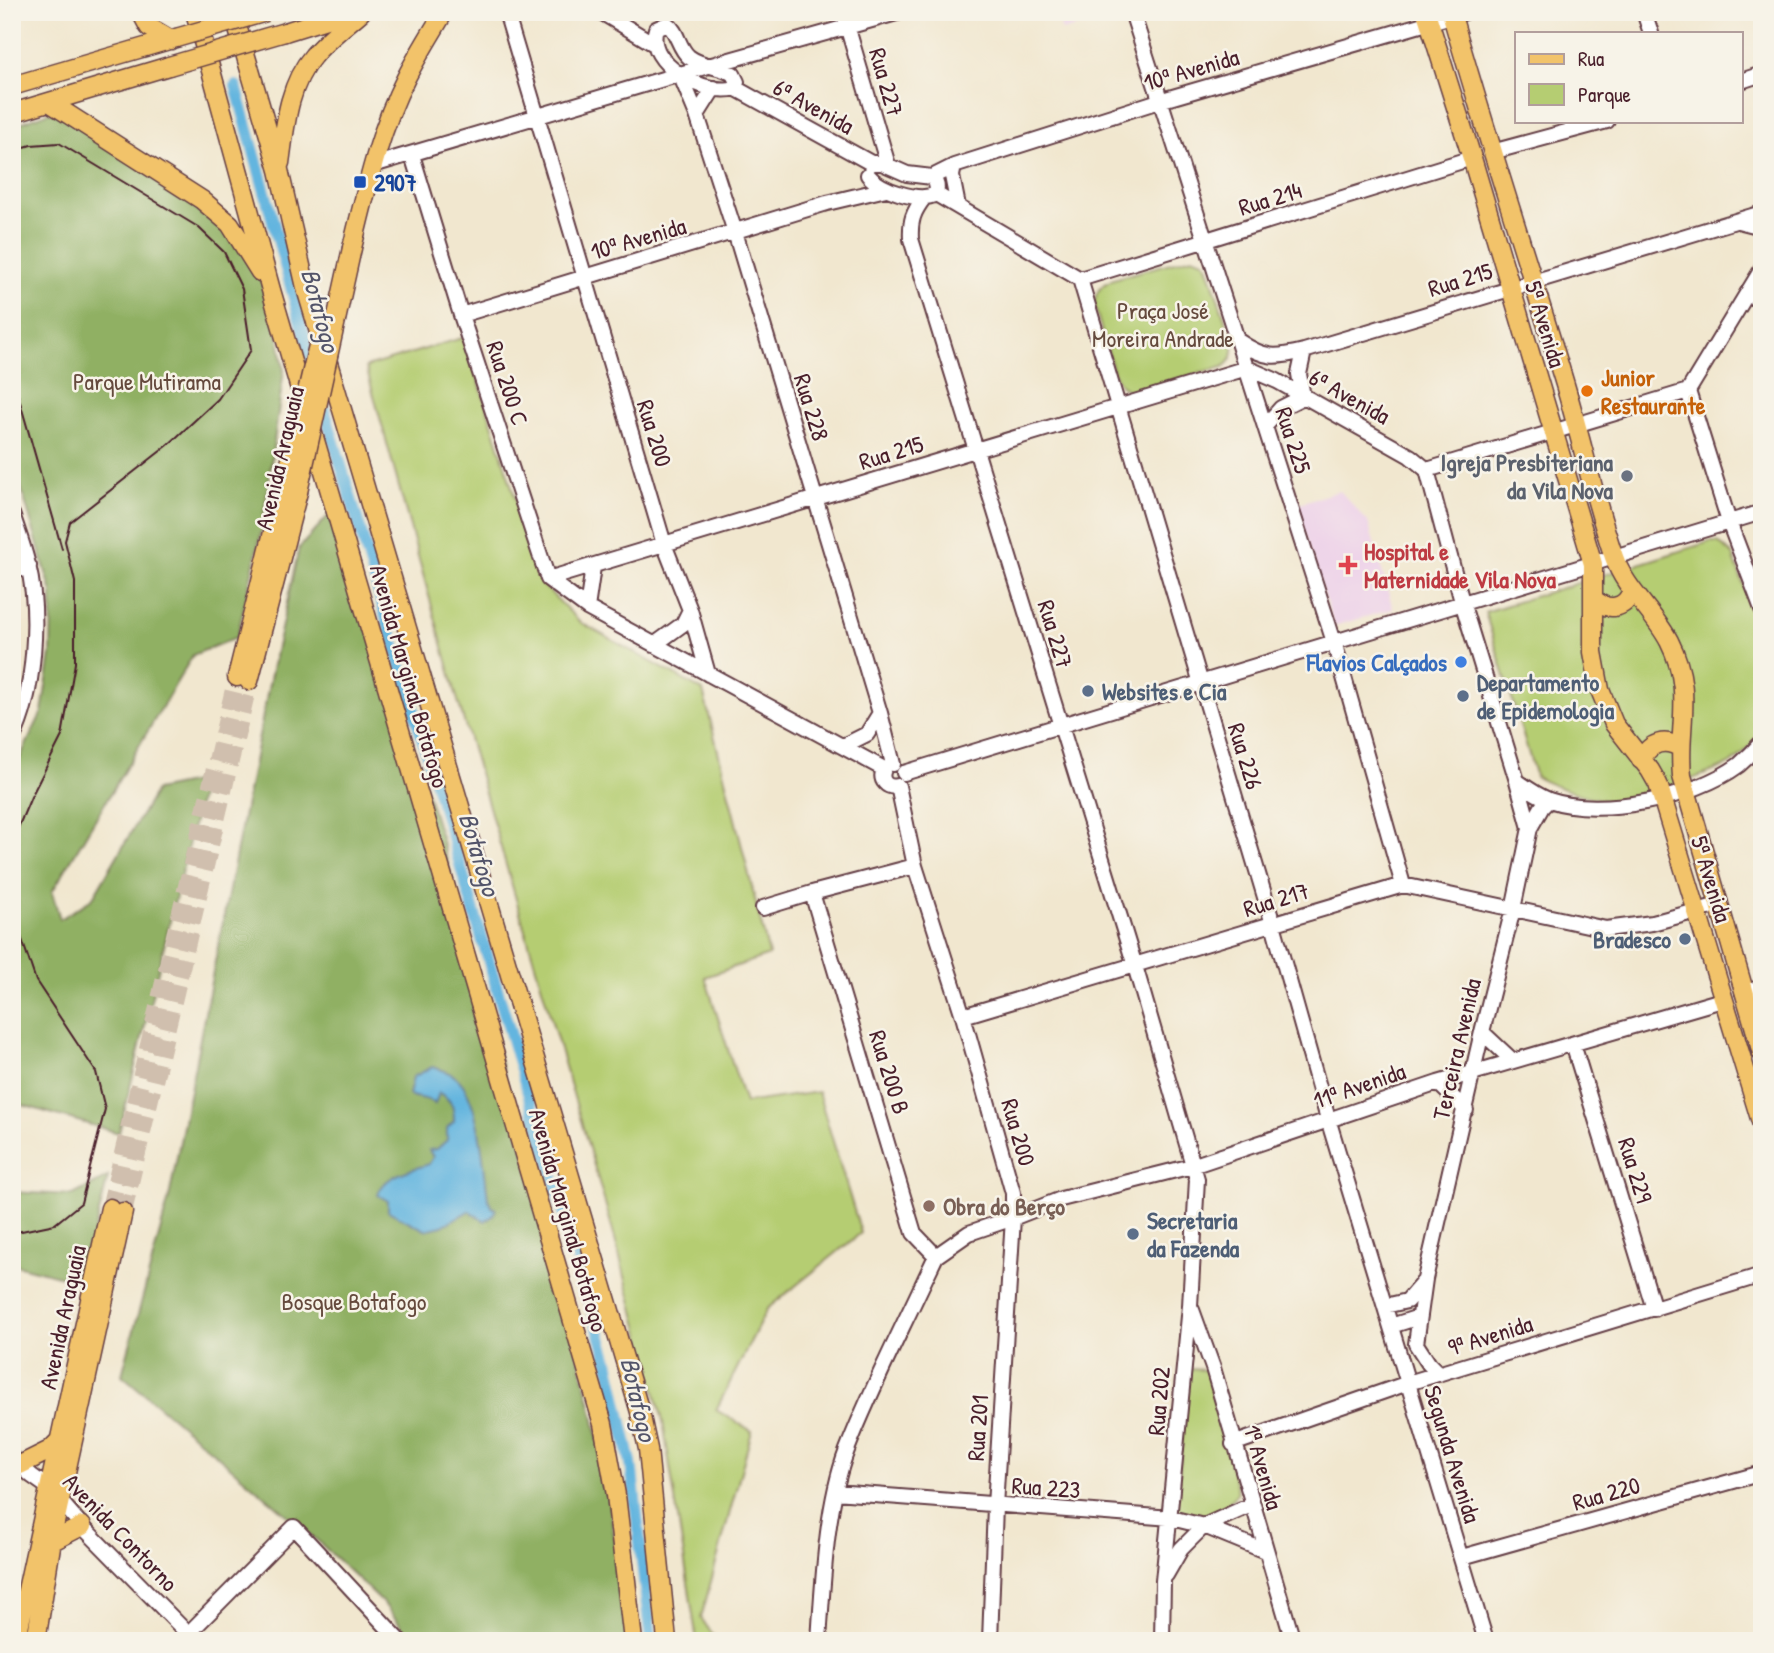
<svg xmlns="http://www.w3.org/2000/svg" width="1774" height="1653" font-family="'Patrick Hand',sans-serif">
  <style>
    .built { fill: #edd0e9 }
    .green { fill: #b5cd72; stroke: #80764e; stroke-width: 2 }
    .forest { fill: #90b064; stroke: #6d6848; stroke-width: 2 }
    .water { fill: #64b5df; stroke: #576a85; stroke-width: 2 }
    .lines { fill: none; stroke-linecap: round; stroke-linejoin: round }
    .canal { stroke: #64b5df; stroke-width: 12 }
    .major-tunnel { stroke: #d0bfae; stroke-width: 18; stroke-dasharray: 18 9; stroke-linecap: butt }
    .minor-casing { stroke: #633d44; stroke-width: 18 }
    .major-casing { stroke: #633d44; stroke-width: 21 }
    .minor { stroke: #fff; stroke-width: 14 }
    .major { stroke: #f2c36a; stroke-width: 18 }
    .tram { stroke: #4a1f2b; stroke-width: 2 }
    .major-bridge-casing { stroke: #633d44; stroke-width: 21; stroke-linecap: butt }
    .major-bridge { stroke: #f2c36a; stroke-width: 18 }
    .transit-dot { fill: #1a4fb4; stroke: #f7f3e8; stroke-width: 2.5 }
    .food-dot { fill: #e8710a; stroke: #f7f3e8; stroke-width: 2.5 }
    .worship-dot { fill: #6b7280; stroke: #f7f3e8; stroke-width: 2.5 }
    .health-dot { fill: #e0444e; stroke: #f7f3e8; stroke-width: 2.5 }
    .shop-dot { fill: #3f7fe0; stroke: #f7f3e8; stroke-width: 2.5 }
    .service-dot { fill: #5c6f8a; stroke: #f7f3e8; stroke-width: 2.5 }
    .education-dot { fill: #8d6e63; stroke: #f7f3e8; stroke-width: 2.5 }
    .labels { text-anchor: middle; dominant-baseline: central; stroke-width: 5; stroke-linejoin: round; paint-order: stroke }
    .street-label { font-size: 24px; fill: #4a1f2b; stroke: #f7f3e8 }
    .transit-label { font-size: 24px; font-weight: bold; fill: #164399; stroke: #f7f3e8; text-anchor: start }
    .park-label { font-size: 24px; fill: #654a3d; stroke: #f7f3e8 }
    .food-label { font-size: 24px; font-weight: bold; fill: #c56008; stroke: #f7f3e8; text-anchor: start }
    .worship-label { font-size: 24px; font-weight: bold; fill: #5b616d; stroke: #f7f3e8; text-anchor: end }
    .health-label { font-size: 24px; font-weight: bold; fill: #be3a42; stroke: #f7f3e8; text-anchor: start }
    .shop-label { font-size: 24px; font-weight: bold; fill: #366cbe; stroke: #f7f3e8; text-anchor: end }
    .service-label { font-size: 24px; font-weight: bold; fill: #4e5e75; stroke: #f7f3e8; text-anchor: start }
    .education-label { font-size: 24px; font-weight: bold; fill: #785e54; stroke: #f7f3e8; text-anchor: start }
    .water-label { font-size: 26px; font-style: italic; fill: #53546a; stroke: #f7f3e8 }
  </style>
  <rect width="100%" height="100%" fill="#f7f3e8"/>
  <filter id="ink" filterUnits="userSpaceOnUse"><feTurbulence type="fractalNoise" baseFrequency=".0143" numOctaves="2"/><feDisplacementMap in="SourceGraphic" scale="14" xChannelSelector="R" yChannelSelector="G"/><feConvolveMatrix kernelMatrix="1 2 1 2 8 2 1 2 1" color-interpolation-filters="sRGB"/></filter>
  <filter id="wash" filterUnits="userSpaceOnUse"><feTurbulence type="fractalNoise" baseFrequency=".00686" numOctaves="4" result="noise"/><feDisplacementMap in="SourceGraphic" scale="28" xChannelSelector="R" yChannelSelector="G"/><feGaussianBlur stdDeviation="1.57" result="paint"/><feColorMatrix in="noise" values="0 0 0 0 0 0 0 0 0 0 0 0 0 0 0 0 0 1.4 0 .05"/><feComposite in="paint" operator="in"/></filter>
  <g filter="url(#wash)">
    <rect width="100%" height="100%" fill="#f1e7cf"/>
    <!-- built -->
    <path class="built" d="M1056 12H1126V13L1062 31Z
      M1340 491 1368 522 1393 609 1334 626 1296 504Z"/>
    <!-- green -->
    <path class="green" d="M1192 257 1204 261 1207 265 1233 344C1234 356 1232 360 1223 367L1130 391 1122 387 1115 377 1094 304C1096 290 1101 286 1113 279Z
      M465 337 542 584 580 622 703 691 769 955 705 977 745 1103 818 1092 861 1233 767 1309 716 1410 752 1431 701 1618 717 1641H697L663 1421 610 1220 456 694 366 367Z
      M1709 542H1718L1733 555 1762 638V732C1753 742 1743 756 1731 763 1713 773 1634 800 1613 801 1596 801 1552 786 1536 777L1485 612Z
      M1188 1369 1206 1370 1238 1492C1218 1517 1205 1524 1176 1510Z"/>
    <!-- forest -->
    <path class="forest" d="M55 110 230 224 271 290 284 370 262 529 237 637 193 655 52 892 60 919 92 899 156 790 204 780 119 1133 15 1103 12 1085V774L42 712 51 654 52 593 12 457V126Z
      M337 506 441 837 590 1401 606 1476 628 1641H413L384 1604 319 1542 122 1375 169 1198 271 674 299 548Z
      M108 1177 82 1282 12 1264V1192L73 1195Z"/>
    <!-- water -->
    <path class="water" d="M432 1067C441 1069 450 1072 457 1078 480 1098 484 1169 488 1199L492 1207 496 1209 493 1216 485 1221 469 1211 442 1226 425 1230 388 1211V1201L378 1195C383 1175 411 1170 429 1164L433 1157 429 1150 437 1149 447 1140V1128L454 1121C454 1107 452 1100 439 1093L435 1104C425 1096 419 1100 409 1095L413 1077Z"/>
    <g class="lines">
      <!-- canal -->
      <path class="canal" d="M236 86 312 364
        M320 395 608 1361 631 1463 651 1641"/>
    </g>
  </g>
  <g filter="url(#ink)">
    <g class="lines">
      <!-- major-tunnel -->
      <path class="major-tunnel" d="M110 1208 237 677
        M123 1212 249 681"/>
      <defs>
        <path id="minor" d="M506 12 664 544 690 610 708 674
          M601 12 654 44
          M843 12 888 165
          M1132 12 1334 642 1403 885
          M1644 12 1651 33
          M667 24 656 29C644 64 707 97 735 88L871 163H882L907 174 932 177C937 182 938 187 936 194 919 203 880 190 868 175
          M667 24C678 31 678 48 689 57 702 67 720 66 733 74L737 82 735 88
          M680 74 697 115 735 232 880 713 893 764
          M1741 81 1762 74
          M697 115 714 88
          M1492 152 1607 121
          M412 155 461 315 548 579 587 608 884 769
          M373 165 680 74 900 12
          M954 166 952 176 958 206
          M932 177 954 166 1159 101 1465 12
          M936 194 1080 279
          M924 198C913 212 910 221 911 239L1135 966 1197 1179 1190 1306 1163 1581 1162 1641
          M1738 221 1762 227
          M1080 279 1273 924 1328 1119 1486 1641
          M1080 279 1472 158
          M461 315 827 203 886 189
          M1240 342C1265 359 1276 358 1304 351L1762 213
          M1247 368 1277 381 1410 456 1427 470
          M1688 391 1729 522 1762 609
          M1688 391 1762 269
          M1266 425 1281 408 1303 397 1299 374 1304 351
          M1427 470 1462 602 1517 781C1527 788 1538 796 1549 800 1602 818 1694 798 1739 765 1747 758 1755 750 1762 742
          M1427 470 1688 391
          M12 514C18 531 24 548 28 565 40 613 35 694 12 739
          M12 571 29 566
          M548 579 1247 368
          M587 608 593 567
          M654 645 683 624 690 610
          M843 746 867 734 880 713
          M884 769C879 780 887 789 898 786
          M904 773 1762 512
          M1517 781 1530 828
          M915 866 812 893 914 1233 936 1256
          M763 908 812 893
          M1743 993 1762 987
          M963 1016 1403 885 1606 929 1652 923 1719 905
          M1482 1032 1513 1061
          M1573 1044 1654 1309
          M1438 1083 1466 1110
          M1385 1306 1407 1301 1425 1280
          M1192 1310 1213 1368 1293 1641
          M1391 1326 1419 1317
          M1439 1374 1429 1364 1416 1344 1425 1279 1482 1032 1513 909 1530 828 1542 807 1549 800
          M1233 1444 1408 1383 1762 1275
          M12 1458 32 1476 49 1488 82 1526 194 1640
          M835 1492 1171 1518 1204 1526 1265 1551
          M1462 1557 1762 1473
          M1166 1575 1181 1549 1204 1526 1251 1505
          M188 1634 294 1527 400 1641
          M819 1641C823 1581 826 1505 847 1450 869 1393 899 1335 925 1279L936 1256 969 1233 1013 1218V1193L963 1016 915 866 898 786
          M990 1641 995 1506 1013 1218 1061 1199 1192 1166 1438 1083 1722 1000"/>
        <path id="major" d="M141 12 149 27 171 40
          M195 12 271 290 603 1424 616 1495 633 1641
          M233 12 279 170 307 292 640 1412 648 1449 667 1641
          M1426 12 1472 158 1593 564V652L1600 690 1614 724 1650 770 1658 784 1762 1125
          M1451 12C1486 135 1526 256 1563 378 1581 437 1594 499 1614 557 1625 589 1653 611 1669 641 1695 692 1677 726 1682 776L1762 1053
          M285 32 349 12
          M12 86 176 38
          M49 102 202 200 230 224 260 272
          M12 113 169 66
          M280 163C285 127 288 85 313 56 327 39 345 26 361 12
          M352 248C366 191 379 131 406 78 417 56 431 34 444 12
          M1594 599C1608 612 1625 609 1632 591
          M237 677 285 484
          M249 681 298 492
          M1641 760C1650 742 1665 738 1681 748
          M20 1465 50 1450 61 1439
          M53 1541 82 1526
          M16 1641 110 1208
          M36 1641 54 1527 123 1212"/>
      </defs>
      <!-- minor casing -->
      <use href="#minor" class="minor-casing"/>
      <!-- major casing -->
      <use href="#major" class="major-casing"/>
      <!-- minor -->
      <use href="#minor" class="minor"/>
      <!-- major -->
      <use href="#major" class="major"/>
      <!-- tram -->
      <path class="tram" d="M12 151 31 145 59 143 198 227 224 252 242 289 251 350 218 399 167 446 70 522 65 541 75 582V663L62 736 31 797 15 835 12 850
        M12 374 62 549
        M12 910 36 981 96 1072 105 1109 81 1203 55 1224 12 1233"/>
      <defs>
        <path id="major-bridge" d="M176 38 266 12
          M169 66 285 32
          M285 484 320 337
          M298 492 352 248"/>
      </defs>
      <!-- major-bridge casing -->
      <use href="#major-bridge" class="major-bridge-casing"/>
      <!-- major-bridge -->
      <use href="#major-bridge" class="major-bridge"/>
    </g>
  </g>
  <!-- markers -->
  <rect class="transit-dot" x="353" y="175" width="14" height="14" rx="3.5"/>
  <circle class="food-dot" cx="1587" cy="391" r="7"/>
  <circle class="worship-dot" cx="1627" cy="476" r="7"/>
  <path class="health-dot" d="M1344.5 554.5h7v7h7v7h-7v7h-7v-7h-7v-7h7z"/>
  <circle class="shop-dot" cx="1461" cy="662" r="7"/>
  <g class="service-dot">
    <circle cx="1088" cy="691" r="7"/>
    <circle cx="1463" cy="696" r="7"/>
    <circle cx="1685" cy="939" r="7"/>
    <circle cx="1133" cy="1234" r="7"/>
  </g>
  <circle class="education-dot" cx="929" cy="1206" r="7"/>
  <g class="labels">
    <!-- street labels -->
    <g class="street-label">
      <text transform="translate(1191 69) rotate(-16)">10ª Avenida</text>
      <text transform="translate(887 82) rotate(74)">Rua 227</text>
      <text transform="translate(814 106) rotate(29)">6ª Avenida</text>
      <text transform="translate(1270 198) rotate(-17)">Rua 214</text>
      <text transform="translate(638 238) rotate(-16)">10ª Avenida</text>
      <text transform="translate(1460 279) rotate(-17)">Rua 215</text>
      <text transform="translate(1546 324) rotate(73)">5ª Avenida</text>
      <text transform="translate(508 383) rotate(72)">Rua 200 C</text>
      <text transform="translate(1350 396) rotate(29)">6ª Avenida</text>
      <text transform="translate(812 407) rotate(73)">Rua 228</text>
      <text transform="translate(655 433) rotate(73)">Rua 200</text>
      <text transform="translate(1294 440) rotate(72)">Rua 225</text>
      <text transform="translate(891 452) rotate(-17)">Rua 215</text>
      <text transform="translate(279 458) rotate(-77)">Avenida Araguaia</text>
      <text transform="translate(1056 634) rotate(73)">Rua 227</text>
      <text transform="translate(410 676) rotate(74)">Avenida Marginal Botafogo</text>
      <text transform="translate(1246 756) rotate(73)">Rua 226</text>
      <text transform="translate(1712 879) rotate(73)">5ª Avenida</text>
      <text transform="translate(1276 899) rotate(-17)">Rua 217</text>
      <text transform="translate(1456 1049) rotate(-77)">Terceira Avenida</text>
      <text transform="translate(890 1072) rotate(73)">Rua 200 B</text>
      <text transform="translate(1359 1085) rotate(-19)">11ª Avenida</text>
      <text transform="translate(1019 1132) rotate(74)">Rua 200</text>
      <text transform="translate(1636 1170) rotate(73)">Rua 229</text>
      <text transform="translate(569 1220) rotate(74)">Avenida Marginal Botafogo</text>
      <text transform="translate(62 1317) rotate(-78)">Avenida Araguaia</text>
      <text transform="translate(1490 1335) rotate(-17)">9ª Avenida</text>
      <text transform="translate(1158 1401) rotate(-85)">Rua 202</text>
      <text transform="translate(977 1428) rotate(-86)">Rua 201</text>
      <text transform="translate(1453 1454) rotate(73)">Segunda Avenida</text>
      <text transform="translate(1264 1467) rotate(74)">1ª Avenida</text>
      <text transform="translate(1046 1487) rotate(4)">Rua 223</text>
      <text transform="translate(1606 1493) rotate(-16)">Rua 220</text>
      <text transform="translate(121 1532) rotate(46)">Avenida Contorno</text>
    </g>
    <!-- transit labels -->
    <g class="transit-label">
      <text x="374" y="182">2907</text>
    </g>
    <!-- park labels -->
    <g class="park-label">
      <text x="1163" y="310">Praça José<tspan x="1163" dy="28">Moreira Andrade</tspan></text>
      <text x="147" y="381">Parque Mutirama</text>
      <text x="354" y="1301">Bosque Botafogo</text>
    </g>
    <!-- food labels -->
    <g class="food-label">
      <text x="1601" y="377">Junior<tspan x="1601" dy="28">Restaurante</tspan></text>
    </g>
    <!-- worship labels -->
    <g class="worship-label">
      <text x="1613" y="462">Igreja Presbiteriana<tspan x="1613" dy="28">da Vila Nova</tspan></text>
    </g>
    <!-- health labels -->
    <g class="health-label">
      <text x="1364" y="551">Hospital e<tspan x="1364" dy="28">Maternidade Vila Nova</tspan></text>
    </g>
    <!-- shop labels -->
    <g class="shop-label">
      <text x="1447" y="662">Flavios Calçados</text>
    </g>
    <!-- service labels -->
    <g class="service-label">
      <text x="1477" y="682">Departamento<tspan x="1477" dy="28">de Epidemologia</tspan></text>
      <text x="1102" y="691">Websites e Cia</text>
      <text x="1671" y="939" text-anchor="end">Bradesco</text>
      <text x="1147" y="1220">Secretaria<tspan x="1147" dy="28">da Fazenda</tspan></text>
    </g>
    <!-- education labels -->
    <g class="education-label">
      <text x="943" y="1206">Obra do Berço</text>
    </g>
    <!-- water labels -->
    <g class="water-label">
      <text transform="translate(321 310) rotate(75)">Botafogo</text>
      <text transform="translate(480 854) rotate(73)">Botafogo</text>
      <text transform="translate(639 1399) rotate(77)">Botafogo</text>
    </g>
  </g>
  <!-- margin -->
  <rect width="1774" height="1653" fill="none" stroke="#f7f3e8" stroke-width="42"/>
  <!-- legend -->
  <rect x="1515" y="32" width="228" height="91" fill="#f7f3e8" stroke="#b29e9c" stroke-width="2"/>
  <rect x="1529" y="54" width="35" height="10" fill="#f2c36a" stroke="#b29e9c" stroke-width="2"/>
  <text x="1578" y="66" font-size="21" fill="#4a1f2b">Rua</text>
  <rect x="1529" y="84" width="35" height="21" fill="#b5cd72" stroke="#b29e9c" stroke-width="2"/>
  <text x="1578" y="102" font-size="21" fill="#4a1f2b">Parque</text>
</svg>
